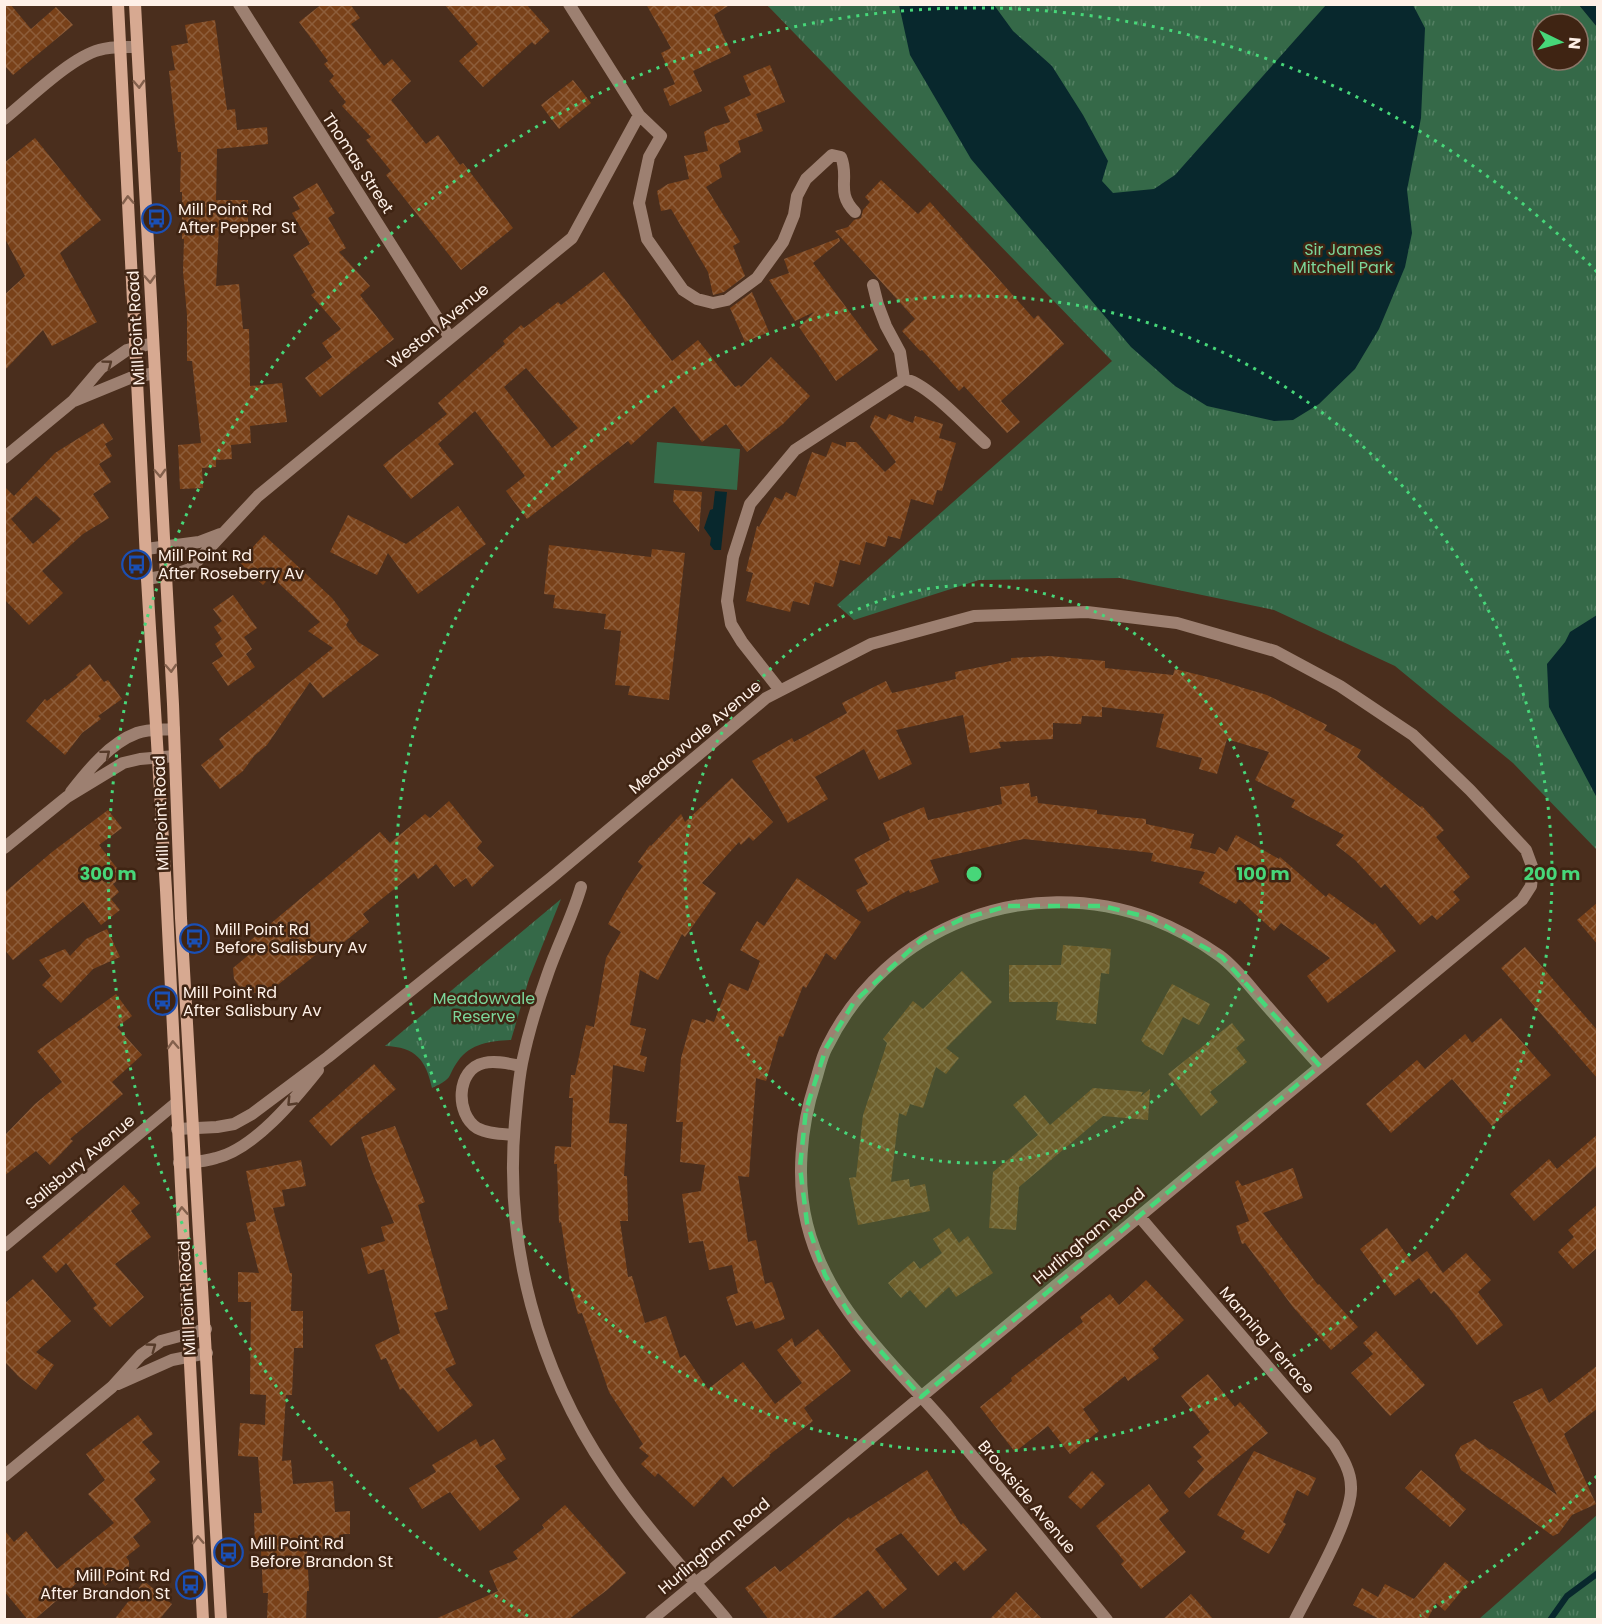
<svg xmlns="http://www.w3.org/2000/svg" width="1602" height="1624" font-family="Poppins,sans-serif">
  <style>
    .grass { fill: #356948 }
    .park { fill: url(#park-tufts); fill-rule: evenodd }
    .water { fill: #08282d }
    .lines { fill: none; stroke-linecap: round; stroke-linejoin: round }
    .stream { stroke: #08282d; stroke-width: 6 }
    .building { fill: url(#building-cross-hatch); fill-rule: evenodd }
    .minor { stroke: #9d8071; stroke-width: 12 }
    .secondary { stroke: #d7a991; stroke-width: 12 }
    .oneway { stroke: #83604c }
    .oneway2 { stroke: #563b2a }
    .marked { fill: #47d779; fill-opacity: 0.2; stroke: #47d779; stroke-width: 4.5; stroke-dasharray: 12 8; stroke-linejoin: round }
    .ring { fill: none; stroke: #47d779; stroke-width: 3; stroke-dasharray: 3 6 }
    .labels { text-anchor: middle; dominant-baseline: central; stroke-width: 5; stroke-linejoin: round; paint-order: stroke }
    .street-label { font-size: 16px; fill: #fef0e7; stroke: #3f2413 }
    .poi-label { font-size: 16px; fill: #fef0e7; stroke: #3f2413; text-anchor: start }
    .park-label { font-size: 16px; fill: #7bd69a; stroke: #3f2413 }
    .centre { fill: #47d779; stroke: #3f2413; stroke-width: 3 }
    .ring-label { font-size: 18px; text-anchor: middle; font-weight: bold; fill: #47d779; stroke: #3f2413; stroke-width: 5; stroke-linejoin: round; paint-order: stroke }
  </style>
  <defs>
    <pattern id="park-tufts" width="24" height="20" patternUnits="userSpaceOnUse" patternTransform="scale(1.5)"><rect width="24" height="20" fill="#356948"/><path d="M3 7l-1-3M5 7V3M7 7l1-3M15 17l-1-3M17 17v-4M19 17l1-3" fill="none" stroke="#537f62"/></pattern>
    <pattern id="building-cross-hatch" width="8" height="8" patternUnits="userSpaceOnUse" patternTransform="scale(1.5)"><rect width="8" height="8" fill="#794119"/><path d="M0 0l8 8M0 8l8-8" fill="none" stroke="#8d5d3a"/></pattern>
  </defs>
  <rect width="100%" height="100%" fill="#4a2e1d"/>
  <!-- grass -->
  <path class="grass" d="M657 442 740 449 737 490 654 483Z"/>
  <!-- park -->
  <path class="park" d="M767 5H1579L1598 27 1597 850 1513 763 1395 666 1274 610 1120 578 979 580 854 620 837 605 1112 361ZM1542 24H1578V60H1542Z
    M561 899 529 979 511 1040C491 1041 471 1043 458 1061 446 1078 455 1077 432 1088 426 1060 416 1047 385 1046Z
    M1597 1515V1619H1479Z"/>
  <!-- water -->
  <path class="water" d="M899 5H994L1013 31 1052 66 1083 115 1108 161 1102 181 1113 193 1154 189 1175 175 1326 5H1413L1425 28 1421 118 1407 190 1412 233 1405 267 1379 329 1355 369 1319 404 1293 420 1274 421 1207 406 1175 386 1131 347 971 159 910 55Z
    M1579 5H1597V27Z
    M715 491 727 492 721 550H714L710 545 711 538 704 528 710 510 713 509Z
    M1597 615V798L1549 707 1547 664 1565 642 1570 632Z"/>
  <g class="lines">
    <!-- stream -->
    <path class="stream" d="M1550 1620 1567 1596 1598 1573"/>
  </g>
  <!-- building -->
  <path class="building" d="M4 4H10L31 29 56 7 73 25 13 75 4 65Z
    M322 4H350L360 18 351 24 384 66 392 59 411 81 391 100 426 144 438 135 460 165 463 163 513 228 461 270 386 175 391 171 366 140 371 137 342 106 346 102 329 81 334 76 324 64 328 61 299 22Z
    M444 4H526L550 31 535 45 532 42 483 87 459 61 478 44Z
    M646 4H731L714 15 731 53 693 71 702 91 670 106 663 89 675 84 661 53 671 48Z
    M215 20 227 110 235 109 237 130 267 127 268 144 217 149 216 200H248V227H219L216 286 239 284 243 329H249L250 386 282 383 287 422 250 426 251 443 231 445 232 459 216 460V467L202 468 203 488 180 489 178 445 201 443 192 361H187V315L183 271 184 239H182V192H180L181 152H178L169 71 175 70 171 46 188 43 185 25Z
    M770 65 785 102 756 114 763 131 738 141 741 152 719 165 722 177 706 187 740 242 733 246 745 276 724 292 713 295 708 272 671 209 661 211 657 191 668 184 689 179 684 156 708 151 704 132 713 127 730 122 724 107 751 95 743 76Z
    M573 80 591 103 559 129 541 105Z
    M35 138 101 220 60 253 97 322 52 346 43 330 4 371V295L25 276 4 237V163Z
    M881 180 918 214 930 202 1034 319 1038 315 1064 344 1001 401 1020 422 1007 433 964 386 959 391 922 350 920 351 902 331 915 319 835 231 848 227 854 220 861 218 863 210 870 202 865 197Z
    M317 183 335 213 328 218 346 248 339 252 370 286 360 295 394 339 320 397 305 378 332 357 322 343 341 329 311 295 315 292 293 255 310 244 292 213 300 209 293 197Z
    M839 238 840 241 813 263 878 350 836 381 799 327 814 312 795 321 769 280 789 273 784 259Z
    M604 272 672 361 698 340 735 387 739 385 741 387 771 357 810 396 783 424 747 452 726 424 702 442 674 406 631 445 628 441 527 519 506 491 525 476 475 411 438 444 454 464 411 499 383 465 447 414 438 403 505 344 503 341 521 325 524 328 558 302 561 305ZM526 368 578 428 552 448 504 387Z
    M752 292 769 332 745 342 730 308Z
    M889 414 913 423 915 416 943 424 939 438 956 443 942 491 937 490 933 505 911 499 900 539 888 536 885 547 866 542 860 565 840 560 833 587 815 582 809 605 793 601 790 612 746 601 753 573 746 571 757 526 759 527 775 497 782 500 786 492 796 497 812 452 826 457 832 442 846 447V442H856L885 472 896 462 870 427 875 415 886 420Z
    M103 423 113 439 105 444 112 456 99 464 111 482 93 494 109 518 83 534 42 571 63 593 29 625 4 599V486L14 496 55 453ZM36 496 61 519 33 544 11 519Z
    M674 490 702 492 699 532 673 501Z
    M458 506 486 544 418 594 388 553 377 575 330 552 348 515 406 544Z
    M264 535 332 598 349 620 346 625 358 642 379 655 323 698 310 682 267 745 254 756 243 771 220 789 201 765 224 747 219 739 333 648 308 631 320 622 271 576 263 585 239 562Z
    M549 545 651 557 652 549 685 553 669 700 628 695 630 686 615 685 621 631 604 629 606 614 553 608 555 595 544 594Z
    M233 595 257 628 244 637 252 649 246 654 255 667 228 686 212 663 223 656 215 644 222 639 214 627 222 621 213 609Z
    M1049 656 1105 661V668L1173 675 1175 669 1220 680V681L1267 695 1327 725 1324 730 1361 750 1357 757 1420 807 1422 806 1444 830 1436 837 1470 877 1453 892 1460 900 1437 920 1432 915 1420 925 1385 884 1381 888 1355 860 1336 845 1344 835 1291 807 1295 800 1255 780 1269 752 1227 739 1217 774 1199 769 1202 758 1156 747 1164 714 1102 707V717L1082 716 1081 724 1053 723V739L999 742 1001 748 970 753 963 715 896 730 912 764 879 780 864 749 815 777 828 799 788 823 752 761 792 738 794 742 847 713 842 703 886 681 892 693 956 679 955 672 1011 661V658Z
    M90 664 104 682 108 680 122 699 98 716 101 719 82 733 65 755 26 721 45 699 47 701 78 677 76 675Z
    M732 778 773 822 753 841 749 837 741 845 739 842 702 883 716 893 685 937 682 934 658 980 640 970 630 1025 646 1029 640 1055 647 1057 644 1072 613 1065 609 1123 627 1124 624 1176H627L628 1221H620L628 1277 632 1276 645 1323 666 1316 680 1358 685 1355 708 1389 743 1362 775 1404 802 1383 777 1350 792 1338 795 1347 818 1329 851 1371 804 1408 813 1421 769 1455 770 1456 733 1487 723 1476 694 1507 658 1473 655 1477 641 1464 649 1456 639 1448 643 1444 609 1392 582 1313 578 1314 571 1289 561 1222 559 1223 557 1164H554L555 1146 571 1147 573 1098H569L571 1075H575L586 1025 594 1027 606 958 621 932 608 924 626 891 643 866 638 862 650 845 651 846 681 814 685 822Z
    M1029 783 1031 797 1037 796 1038 803 1097 810V814L1146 819V824L1194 834 1190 848 1215 854 1219 847 1227 852 1236 835 1279 859 1280 857 1326 897 1329 893 1373 925 1375 923 1396 951 1328 1003 1307 976 1330 958 1281 923 1274 931 1239 899 1236 904 1199 883 1205 872 1151 861 1153 853 1024 839 930 860 939 882 910 893 909 890 868 912 856 890 868 884 854 859 890 840 883 823 924 807 928 820 1002 804 1000 787Z
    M449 801 482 842 477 848 494 866 472 887 466 878 454 887 436 864 418 879 414 873 363 914 369 922 328 955 323 949 260 999 256 993 244 990 238 985 234 979 233 968 251 953 245 945 380 832 390 843 425 814 430 818Z
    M108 810 122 828 99 845 123 876 113 884 119 892 111 899 120 910 101 925 83 902 13 960 4 949V893L52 852Z
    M797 878 861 922 835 960 826 953 806 988 803 986 783 1037 779 1036 766 1081 756 1078 749 1177 738 1176 748 1242 756 1240 765 1284 772 1282 785 1319 755 1329 752 1321 736 1326 726 1297 738 1293 732 1265 709 1270 703 1241 689 1243 682 1194 701 1191 705 1165 680 1162 683 1122H676L681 1058 692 1019 705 1023 706 1019 714 1022 729 983 748 991 760 961 740 950 757 921 764 926Z
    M1598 902V945L1577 920Z
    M107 929 120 957 93 969 61 1003 42 985 51 976 39 960 65 949 70 956 86 939Z
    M1063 945 1111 949 1109 974 1101 973 1096 1024 1056 1020 1058 1002H1009V965H1061Z
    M1525 947 1598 1031V1079L1501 968Z
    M962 971 992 1002 946 1048 959 1058 946 1074 936 1067 923 1108 910 1104 906 1116 899 1113 891 1182 909 1179 910 1187 925 1184 930 1211 858 1225 849 1178 856 1177 863 1115 887 1043 883 1039 913 1001 923 1009Z
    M1172 984 1210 1004 1199 1025 1183 1017 1163 1055 1145 1045 1141 1040Z
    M116 994 132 1016 117 1027 142 1055 112 1082 123 1094 70 1139 73 1141 50 1165 36 1151 4 1176V1136L35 1104 62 1082 37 1051Z
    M1501 1018 1551 1075 1492 1126 1452 1079 1391 1133 1366 1104 1417 1060 1425 1069 1465 1034 1472 1043Z
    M1232 1023 1245 1040 1236 1048 1247 1062 1210 1092 1218 1102 1201 1116 1168 1074Z
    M374 1064 396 1089 331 1146 309 1121Z
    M1093 1088 1143 1092 1140 1097 1150 1089 1148 1120 1103 1116 1019 1187 1016 1230 989 1228 993 1172 1038 1135 1013 1105 1025 1095 1050 1125Z
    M395 1126 425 1202 418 1205 448 1309 434 1313 456 1364 445 1369 473 1405 438 1432 403 1388 400 1390 386 1358 381 1360 375 1345 400 1333 384 1269 368 1274 361 1248 385 1241 381 1227 394 1223 372 1171 361 1137Z
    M1598 1134V1165L1534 1221 1510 1194 1549 1159 1557 1169Z
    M301 1160 306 1186 282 1190 285 1206 273 1208 290 1273H292L291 1311H303V1348H294L292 1395H286L282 1461 291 1460 293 1484 333 1481 335 1512 350 1511V1534H343V1548L307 1549 309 1591H307L306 1620H267L268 1593H263L261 1550 255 1551 254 1513H262L258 1457 238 1456 240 1423 265 1425 266 1395 250 1394 251 1302H238V1272L259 1273 246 1223 256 1221 246 1171Z
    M1293 1168 1303 1198 1263 1213 1318 1285 1319 1284 1358 1327 1331 1350 1293 1307 1245 1243 1242 1244 1236 1226 1249 1221 1235 1182 1238 1180 1242 1186Z
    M124 1185 140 1203 131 1211 151 1237 115 1264 144 1297 110 1327 93 1308 97 1305 66 1263 56 1273 42 1257Z
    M1598 1204V1247L1573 1269 1558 1252 1574 1237 1568 1230Z
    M949 1228 959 1243 968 1236 993 1273 956 1297 949 1287 926 1308 910 1290 901 1298 888 1283 914 1261 920 1269 942 1253 933 1239Z
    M1387 1228 1412 1262 1427 1251 1443 1273 1466 1253 1491 1280 1478 1292 1503 1325 1477 1345 1450 1309 1434 1291 1431 1294 1419 1278 1395 1296 1360 1249Z
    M33 1279 71 1321 36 1352 54 1365 36 1390 19 1377 4 1361V1304Z
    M1146 1280 1184 1320 1152 1349 1159 1358 1128 1381 1125 1376 1083 1409 1099 1431 1070 1454 1048 1426 1015 1452 980 1407 1012 1381 1011 1378 1083 1322 1080 1317 1110 1294 1119 1305Z
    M1376 1331 1425 1385 1390 1416 1351 1373 1373 1354 1363 1343Z
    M1598 1365V1408L1564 1434 1596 1504 1572 1515 1559 1533 1553 1536 1461 1470 1455 1455 1461 1446 1475 1439 1490 1450 1492 1449 1557 1495 1513 1402 1542 1388 1549 1403Z
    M1208 1374 1235 1407 1240 1402 1268 1433 1189 1498 1184 1493 1204 1469 1197 1461 1202 1457 1193 1447 1210 1432 1181 1396Z
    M138 1415 153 1434 142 1442 160 1462 149 1472 156 1480 134 1499 151 1522 133 1537 140 1546 126 1557 129 1561V1567L105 1586 92 1570 34 1620H28L4 1591 5 1531 14 1542 26 1531 57 1569 114 1523 88 1494 105 1480 86 1454Z
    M476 1439 480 1447 494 1439 506 1459 495 1466 520 1499 480 1531 450 1492 422 1509 409 1488 436 1472 432 1465Z
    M1254 1451 1316 1478 1308 1496 1297 1490 1283 1522 1286 1524 1269 1554 1241 1538 1245 1531 1217 1515Z
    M927 1470 961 1525 963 1523 987 1550 964 1571 955 1561 938 1576 901 1533 875 1549 907 1589 883 1609 868 1590 830 1620H769L745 1588 775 1566 780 1572 849 1517 850 1519Z
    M1421 1470 1466 1509 1450 1527 1405 1488Z
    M1092 1471 1105 1484 1081 1509 1068 1497Z
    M1149 1484 1169 1511 1159 1519 1186 1552 1141 1589 1121 1564 1124 1561 1096 1526Z
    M565 1505 626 1573 607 1590 568 1620H433L498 1591 489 1571 518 1559 513 1552 544 1528 542 1525Z
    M1445 1562 1469 1582 1445 1611 1436 1603 1427 1620H1381L1353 1605 1362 1588 1378 1597 1385 1584 1414 1599Z
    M144 1581 172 1604 159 1620H114Z
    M1016 1592 1043 1620H989Z
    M1191 1594 1214 1620H1162Z"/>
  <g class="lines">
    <!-- minor -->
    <path class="minor" d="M239 4 450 338
      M569 4 639 115 661 136 649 157 639 203 647 239 683 290 697 299 713 303 727 300 757 278 783 242 794 215 797 196 806 179 832 155 841 157C850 178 835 192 855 212
      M4 119C29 99 70 58 99 50 111 46 125 47 137 47
      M873 285 878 305 886 326 900 352 904 379
      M74 401 130 378 155 373
      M4 458 73 401 101 368 127 350 153 343
      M146 549 199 542 220 534
      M147 579 176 574 190 569 258 496 572 238 639 115
      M779 689 742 642 731 624 727 601 733 557 750 504 795 450 904 379C926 382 967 427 985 443
      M71 792C88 770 110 743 137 733 148 729 162 730 174 729
      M4 848 67 797 123 763 140 759 175 756
      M581 887C572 918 557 946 547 976 537 1004 528 1034 522 1063 518 1083 517 1103 515 1122 504 1245 538 1369 607 1471 642 1524 686 1571 727 1620
      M177 1129 217 1127 234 1124 252 1114 328 1057 551 878 766 698 871 644 974 616 1087 612 1177 623 1275 651 1340 686 1413 735 1470 790 1526 850 1533 869 1531 886 1522 900 651 1620
      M514 1135C502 1134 488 1134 477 1128 455 1114 456 1069 484 1063 496 1060 510 1064 521 1066
      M179 1163C191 1162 204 1162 216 1158 254 1149 295 1099 318 1070
      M1139 1216 1334 1444C1342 1457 1351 1471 1351 1487 1353 1517 1310 1590 1295 1620
      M4 1246 176 1103
      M118 1384 172 1360 207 1353
      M4 1476 112 1387 141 1355 161 1341 206 1329
      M1107 1620C1055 1556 1003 1492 950 1429 896 1365 828 1310 807 1224 796 1180 801 1126 815 1083 819 1071 821 1058 827 1047 886 926 1027 872 1152 919 1175 928 1199 941 1220 956 1235 967 1248 984 1260 998 1280 1021 1300 1044 1320 1066"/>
    <!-- secondary -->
    <path class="secondary" d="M118 4 147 579 166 890 203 1620
      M135 4 173 704 181 918 221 1620"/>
  </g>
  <!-- one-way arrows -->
  <defs><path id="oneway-chevron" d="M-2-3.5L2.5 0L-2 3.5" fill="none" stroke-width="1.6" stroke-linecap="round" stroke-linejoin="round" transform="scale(1.5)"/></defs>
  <g class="oneway">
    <use href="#oneway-chevron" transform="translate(139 84) rotate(87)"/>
    <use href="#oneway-chevron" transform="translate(128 200) rotate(-93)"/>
    <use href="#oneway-chevron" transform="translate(150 279) rotate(87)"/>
    <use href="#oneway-chevron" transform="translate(160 473) rotate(87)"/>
    <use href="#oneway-chevron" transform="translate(171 668) rotate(87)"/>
    <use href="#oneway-chevron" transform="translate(173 1045) rotate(-93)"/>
    <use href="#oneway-chevron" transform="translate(182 1211) rotate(-93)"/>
    <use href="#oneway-chevron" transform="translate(198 1540) rotate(-93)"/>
  </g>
  <g class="oneway2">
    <use href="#oneway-chevron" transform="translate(108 364) rotate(-37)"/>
    <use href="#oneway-chevron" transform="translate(106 754) rotate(-40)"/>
    <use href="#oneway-chevron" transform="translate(291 1102) rotate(134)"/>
    <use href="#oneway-chevron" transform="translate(152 1347) rotate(-36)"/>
  </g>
  <!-- marked area -->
  <path class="marked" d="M1008 906H1103L1151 918 1222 957 1320 1066 921 1397 854 1321 825 1275 807 1223 800 1167 806 1110 826 1048 854 1002 922 939 962 919Z"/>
  <!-- distance rings -->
  <g class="ring">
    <circle cx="974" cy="874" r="289"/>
    <circle cx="974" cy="874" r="578"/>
    <path d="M1597 1476A866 866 0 0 1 1420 1616M528 1616A866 866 0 1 1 1597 272"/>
  </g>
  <!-- icons -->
  <defs>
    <symbol id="bus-ring" viewBox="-11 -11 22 22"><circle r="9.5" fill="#3f2413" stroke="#1a4fb4" stroke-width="1.5"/><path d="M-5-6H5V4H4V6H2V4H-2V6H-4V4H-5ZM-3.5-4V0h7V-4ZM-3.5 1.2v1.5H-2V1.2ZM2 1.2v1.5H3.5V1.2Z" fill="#1a4fb4"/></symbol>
  </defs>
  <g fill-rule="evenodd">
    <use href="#bus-ring" x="140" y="202" width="33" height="33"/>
    <use href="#bus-ring" x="120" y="548" width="33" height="33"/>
    <use href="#bus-ring" x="178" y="922" width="33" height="33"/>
    <use href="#bus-ring" x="146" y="984" width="33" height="33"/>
    <use href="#bus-ring" x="212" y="1536" width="33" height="33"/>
    <use href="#bus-ring" x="174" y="1568" width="33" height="33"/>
  </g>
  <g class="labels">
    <!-- street labels -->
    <g class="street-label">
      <text transform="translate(358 163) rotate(57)">Thomas Street</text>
      <text transform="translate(438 326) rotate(-39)">Weston Avenue</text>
      <text transform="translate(136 328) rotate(-93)">Mill Point Road</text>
      <text transform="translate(695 737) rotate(-40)">Meadowvale Avenue</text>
      <text transform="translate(161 813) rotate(-92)">Mill Point Road</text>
      <text transform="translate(80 1162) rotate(-40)">Salisbury Avenue</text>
      <text transform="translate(1089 1236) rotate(-40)">Hurlingham Road</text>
      <text transform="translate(187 1298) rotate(-93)">Mill Point Road</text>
      <text transform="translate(1267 1340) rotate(49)">Manning Terrace</text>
      <text transform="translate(1027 1497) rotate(50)">Brookside Avenue</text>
      <text transform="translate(714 1546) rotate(-40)">Hurlingham Road</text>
    </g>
    <!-- poi labels -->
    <g class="poi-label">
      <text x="178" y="209">Mill Point Rd<tspan x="178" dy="18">After Pepper St</tspan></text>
      <text x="158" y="555">Mill Point Rd<tspan x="158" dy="18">After Roseberry Av</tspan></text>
      <text x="215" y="929">Mill Point Rd<tspan x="215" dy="18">Before Salisbury Av</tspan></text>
      <text x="183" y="992">Mill Point Rd<tspan x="183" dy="18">After Salisbury Av</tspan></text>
      <text x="250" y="1543">Mill Point Rd<tspan x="250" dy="18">Before Brandon St</tspan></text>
      <text x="170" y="1575" text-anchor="end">Mill Point Rd<tspan x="170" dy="18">After Brandon St</tspan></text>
    </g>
    <!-- park labels -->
    <g class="park-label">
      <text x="1343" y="249">Sir James<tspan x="1343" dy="18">Mitchell Park</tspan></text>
      <text x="484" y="998">Meadowvale<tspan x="484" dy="18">Reserve</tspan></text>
    </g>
  </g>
  <circle cx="974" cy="874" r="9" class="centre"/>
  <g class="ring-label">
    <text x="1263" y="880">100 m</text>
    <text x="1552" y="880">200 m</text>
    <text x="108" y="880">300 m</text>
  </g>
  <!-- border -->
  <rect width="1602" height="1624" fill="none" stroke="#fef0e7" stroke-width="12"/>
  <!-- north arrow -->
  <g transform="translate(1560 42) rotate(95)"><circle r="28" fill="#3f2413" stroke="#8b7668" stroke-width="1.5"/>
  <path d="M0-4.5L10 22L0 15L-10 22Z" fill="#47d779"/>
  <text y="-9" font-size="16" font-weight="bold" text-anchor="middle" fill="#fef0e7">N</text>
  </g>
</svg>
